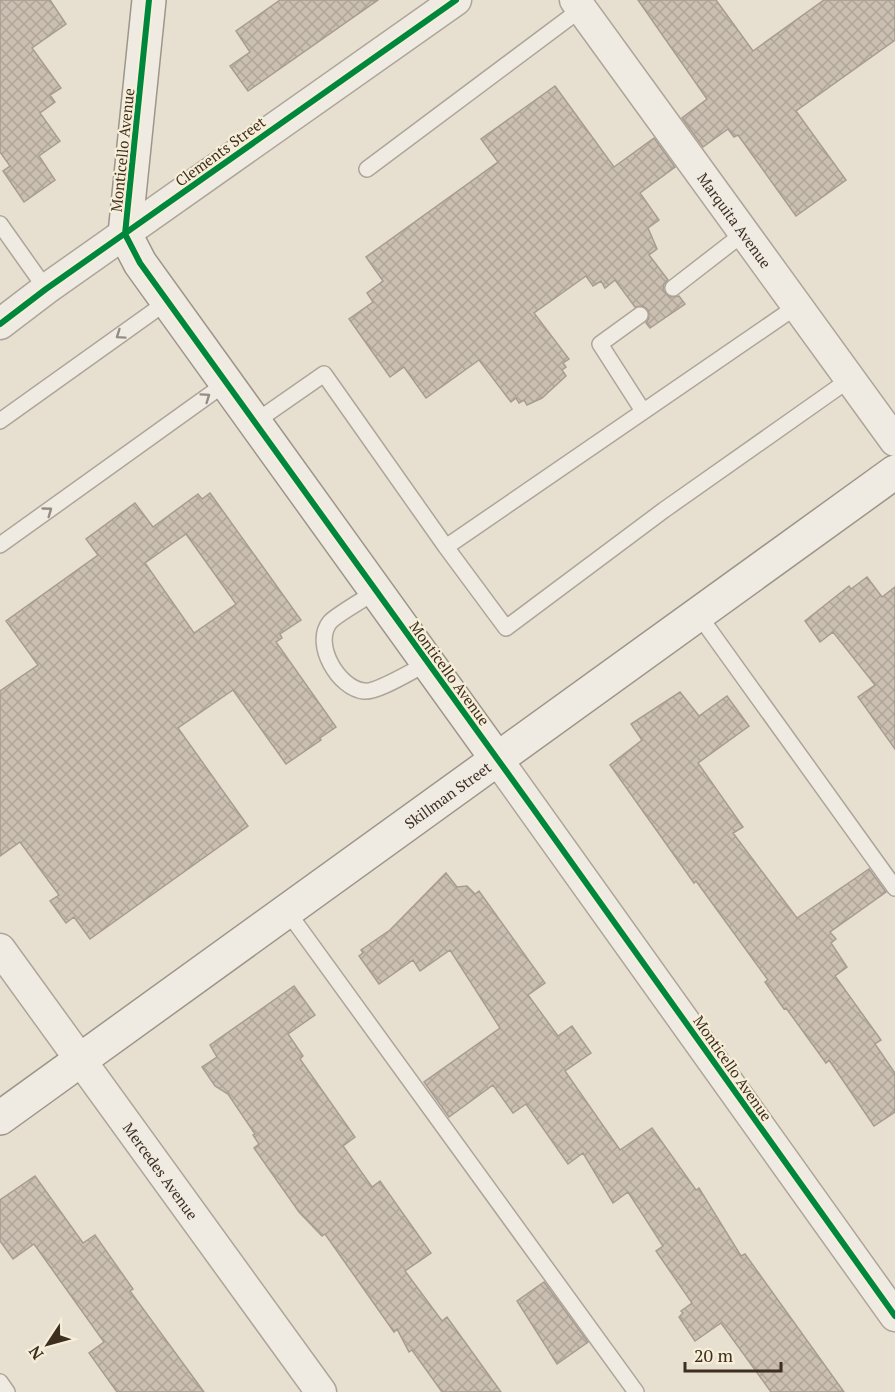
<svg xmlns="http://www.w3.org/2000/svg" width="895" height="1392" font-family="'PT Serif',serif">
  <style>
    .building { fill: url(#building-cross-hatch); stroke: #a89c90; stroke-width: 1.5; fill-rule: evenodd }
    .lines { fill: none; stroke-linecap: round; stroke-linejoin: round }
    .lane-casing { stroke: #ada599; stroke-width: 18 }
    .street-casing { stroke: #ada599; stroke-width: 33 }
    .secondary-casing { stroke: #9c958a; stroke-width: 36 }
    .lane { stroke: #efebe3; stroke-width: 15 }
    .street { stroke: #efebe3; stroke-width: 30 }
    .secondary { stroke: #efebe3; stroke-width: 33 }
    .cycleway-casing { stroke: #f7eed8; stroke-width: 10 }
    .cycleway { stroke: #00873e; stroke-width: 6 }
    .oneway { stroke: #968c82 }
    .labels { text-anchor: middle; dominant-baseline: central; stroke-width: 4.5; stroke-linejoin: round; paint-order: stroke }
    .street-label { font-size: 15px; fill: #3d2e20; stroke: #f7eed8 }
  </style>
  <defs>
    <pattern id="building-cross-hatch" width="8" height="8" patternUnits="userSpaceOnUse" patternTransform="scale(1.5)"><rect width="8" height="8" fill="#cbbfb2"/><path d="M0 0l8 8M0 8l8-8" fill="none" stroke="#afa499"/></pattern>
  </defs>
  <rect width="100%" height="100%" fill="#e7e0d1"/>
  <!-- building -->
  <path class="building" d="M0 0H50L66 24 32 48 61 88 50 95 55 102 40 113 60 141 39 156 55 180 24 202 3 171 10 166 0 152Z
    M280 0H378L248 91 230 66 250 52 236 31Z
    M638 0H716L753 51 824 0H895V40L796 111 846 180 796 216 738 135 734 137 728 129 703 147 682 118 707 99Z
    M555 86 614 167 654 138 675 167 640 193 659 220 648 228 657 249 649 255 668 280 664 284 663 290 670 297 679 296 685 304 650 328 646 323 649 318 648 310 643 306 635 307 615 280 605 288 601 281 593 286 586 276 534 313 569 359 563 363 566 367 562 370 566 376 542 398 527 405 524 400 519 403 516 398 511 402 479 360 426 398 404 367 390 377 349 319 373 302 367 293 383 281 366 257 498 162 481 139Z
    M210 493 301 620 280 634 282 638 276 642 336 727 320 738 321 740 286 764 233 690 178 728 248 826 90 939 74 917 66 923 50 901 59 895 20 842 0 856V691L38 665 6 621 98 555 86 539 135 503 153 527 198 494 202 499ZM186 534 236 604 194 633 145 563Z
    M867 577 882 597 895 587V749L858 697 875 685 833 632 820 642 805 621 849 586 851 589Z
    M680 692 699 716 727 696 749 726 698 763 743 827 733 833 797 918 869 869 886 892 830 932 836 939 831 943 847 967 835 976 881 1040 875 1044 895 1073V1112L874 1126 829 1060 826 1063 786 1008 784 1009 765 982 768 980 696 881 694 883 610 765 642 740 631 724Z
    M446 873 457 887 467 886 475 894 479 891 545 983 528 995 558 1036 572 1026 591 1053 565 1071 620 1150 652 1128 696 1190 699 1188 741 1256 745 1254 844 1392H771L721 1323 695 1341 679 1317 683 1313 681 1311 692 1303 656 1251 663 1246 628 1192 613 1203 583 1153 568 1164 526 1104 513 1113 493 1085 449 1117 424 1082 500 1028 450 950 420 971 413 960 379 984 359 956 363 953 361 950 390 930Z
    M294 986 315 1015 288 1034 303 1056 300 1059 355 1137 343 1146 372 1187 380 1181 431 1253 405 1271 442 1321 447 1317 501 1392H442L412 1350 409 1352 397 1329 394 1332 325 1234 322 1236 299 1212 254 1148 259 1144 253 1135 255 1134 228 1094 215 1086 202 1067 217 1057 210 1045Z
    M35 1176 83 1243 95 1235 133 1289 130 1291 204 1392H117L89 1353 104 1342 34 1244 13 1259 0 1241V1200Z
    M544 1282 588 1342 557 1364 517 1301Z"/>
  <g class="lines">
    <defs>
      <path id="lane" d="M367 169 581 9
        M0 224 46 289
        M673 288 744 233
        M640 315 600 344 643 411
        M0 421 168 301
        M255 422 324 374 446 547 797 306
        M0 545 226 383
        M446 547 506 628 664 510 850 379
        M377 591C367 597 335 616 330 622 312 644 339 689 364 691 377 693 415 669 428 663
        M698 614 895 888
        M287 911 636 1392
        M0 1382 7 1392"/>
      <g id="street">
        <path id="s1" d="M575 0 895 441"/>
        <path d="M0 324 46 289 456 0"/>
        <path d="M497 759 895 1316"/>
        <path id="s2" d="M0 949 321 1392"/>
      </g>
      <g id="secondary">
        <path d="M149 0 125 234 140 263 497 759"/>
        <path id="s3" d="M0 1118 895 472"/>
      </g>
    </defs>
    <!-- lane casing -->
    <use href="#lane" class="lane-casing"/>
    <!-- street casing -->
    <use href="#street" class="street-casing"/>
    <!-- secondary casing -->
    <use href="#secondary" class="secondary-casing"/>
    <!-- lane -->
    <use href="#lane" class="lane"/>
    <!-- street -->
    <use href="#street" class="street"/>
    <!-- secondary -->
    <use href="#secondary" class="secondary"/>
    <defs>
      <path id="cycleway" d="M149 0 125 234 140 263 532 807 895 1316
        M0 324 46 289 456 0"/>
    </defs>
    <!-- cycleway casing -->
    <use href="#cycleway" class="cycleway-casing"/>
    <!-- cycleway -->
    <use href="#cycleway" class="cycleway"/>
  </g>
  <!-- one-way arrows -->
  <defs><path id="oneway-chevron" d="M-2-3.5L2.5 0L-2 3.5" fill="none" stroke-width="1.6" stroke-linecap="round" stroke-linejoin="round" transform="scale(1.5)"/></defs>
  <g class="oneway">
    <use href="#oneway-chevron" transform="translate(120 335) rotate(145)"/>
    <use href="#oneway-chevron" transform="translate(206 397) rotate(-35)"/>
    <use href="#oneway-chevron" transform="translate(48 511) rotate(-36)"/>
  </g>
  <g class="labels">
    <!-- street labels -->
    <g class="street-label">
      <text transform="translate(122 150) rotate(-84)">Monticello Avenue</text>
      <text transform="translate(220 151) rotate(-36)">Clements Street</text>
      <text stroke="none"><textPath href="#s1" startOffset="272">Marquita Avenue</textPath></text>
      <text transform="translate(450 673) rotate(54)">Monticello Avenue</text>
      <text stroke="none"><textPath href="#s3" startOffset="552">Skillman Street</textPath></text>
      <text transform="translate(733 1068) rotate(55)">Monticello Avenue</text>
      <text stroke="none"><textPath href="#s2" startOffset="274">Mercedes Avenue</textPath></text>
    </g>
  </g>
  <!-- north arrow -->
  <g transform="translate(48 1344) rotate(234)" stroke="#f7eed8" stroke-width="4.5" paint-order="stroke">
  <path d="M0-4.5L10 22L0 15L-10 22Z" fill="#3d2e20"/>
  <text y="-9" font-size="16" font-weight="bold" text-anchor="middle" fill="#3d2e20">N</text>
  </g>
  <!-- scale -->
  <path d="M685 1362v9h96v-9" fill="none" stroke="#3d2e20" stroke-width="3"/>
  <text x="694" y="1362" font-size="18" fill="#3d2e20" stroke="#f7eed8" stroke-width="4.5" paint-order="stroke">20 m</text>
</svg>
